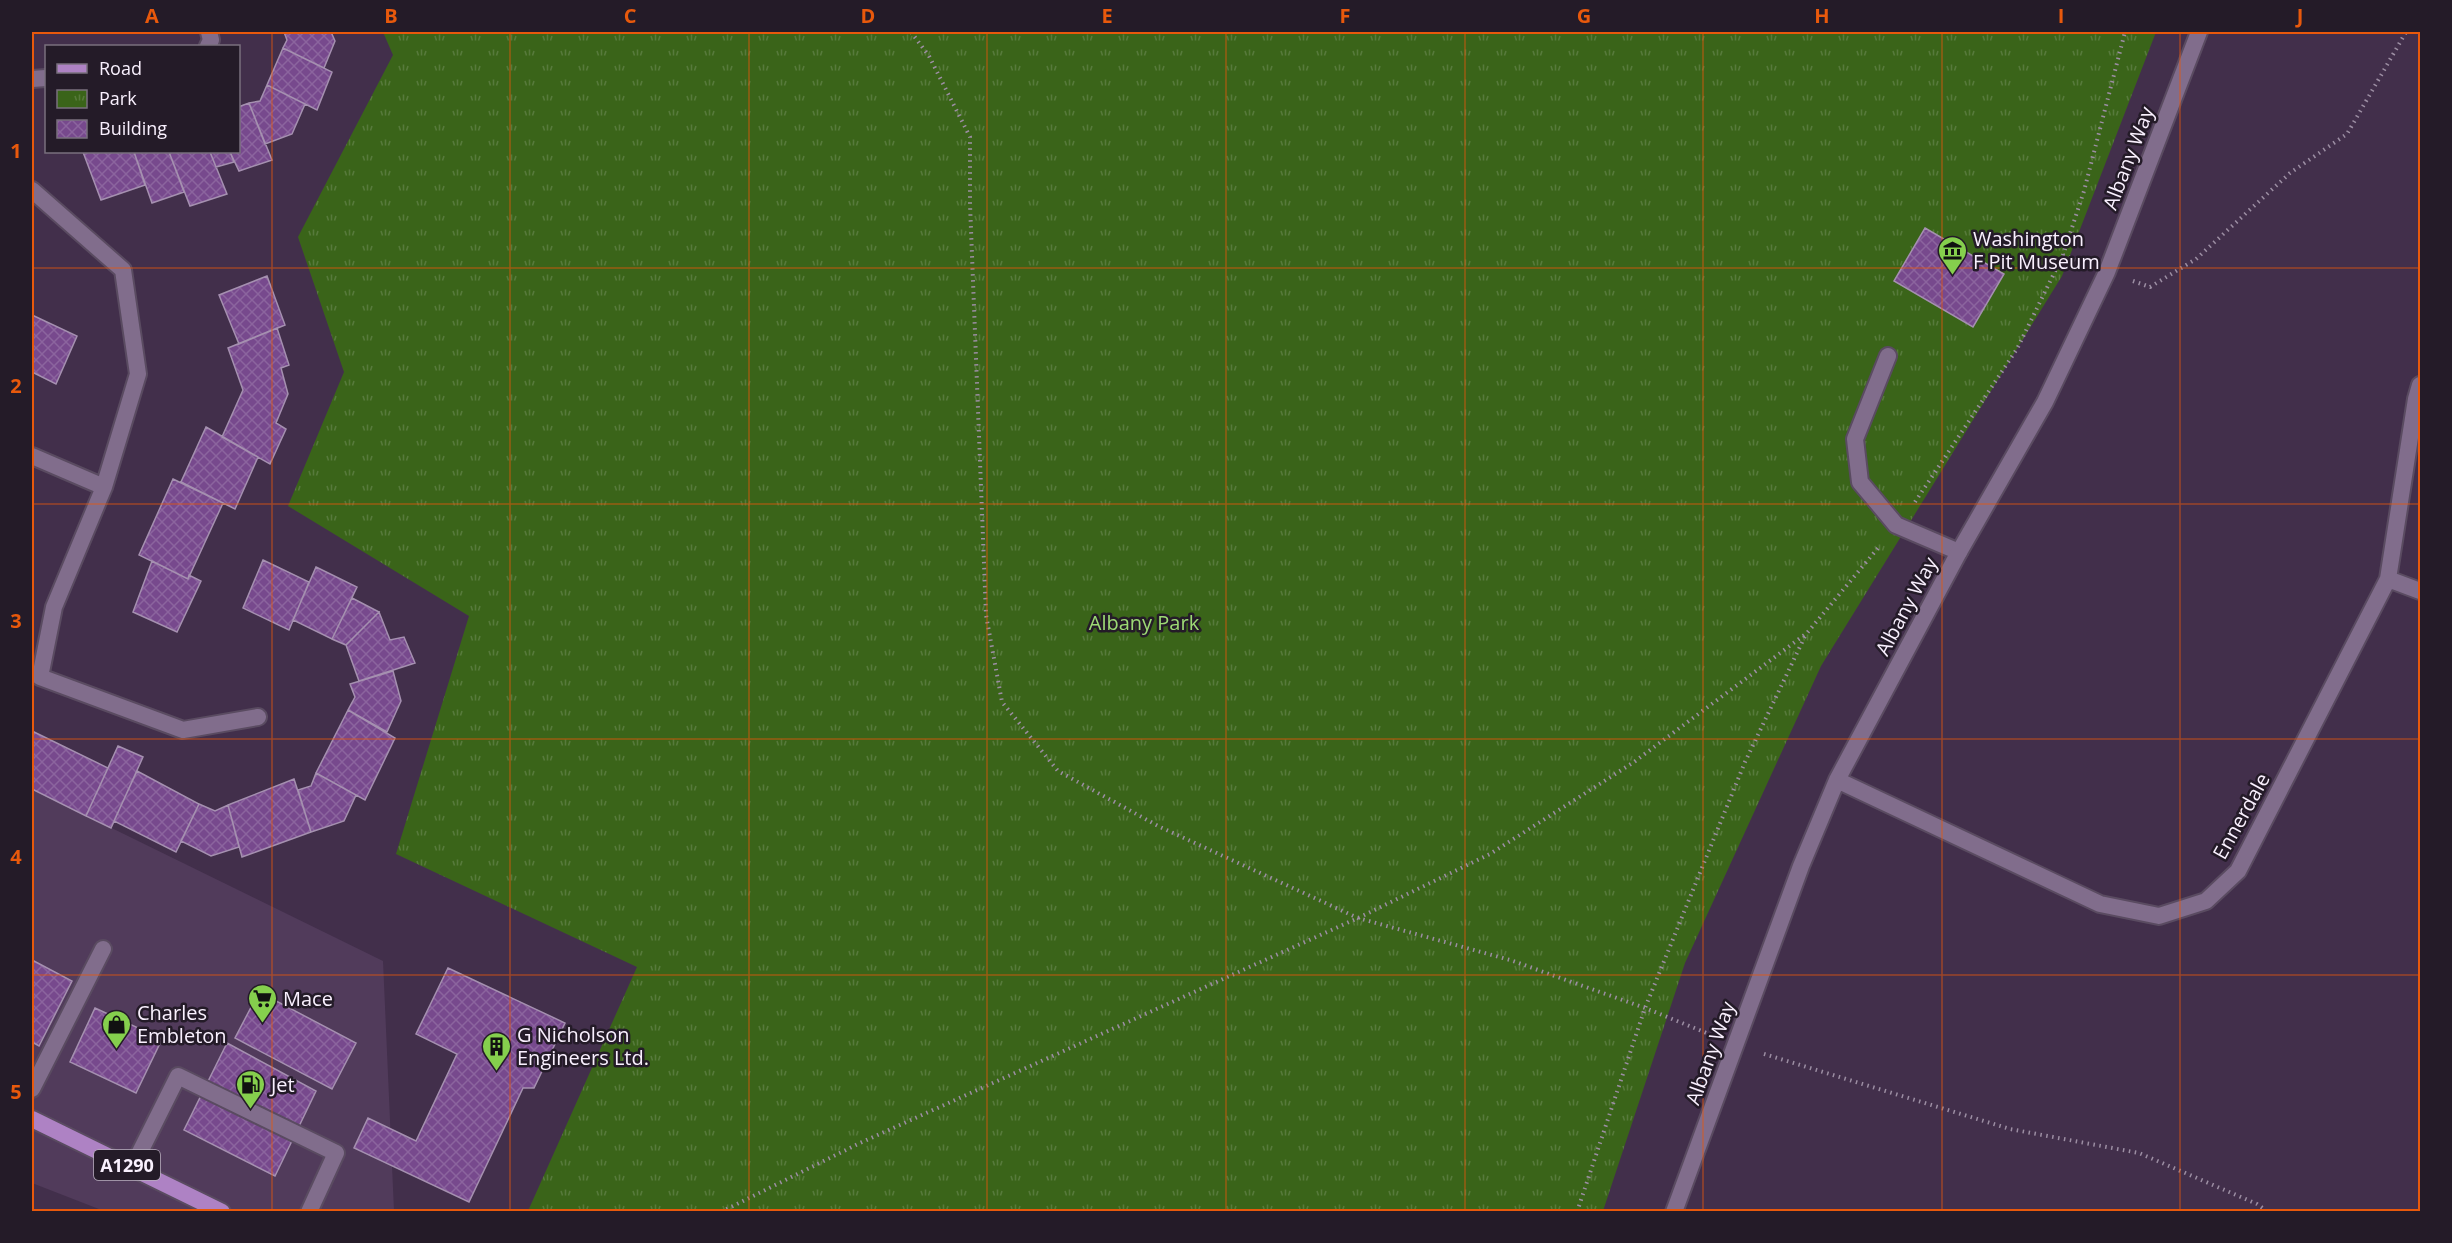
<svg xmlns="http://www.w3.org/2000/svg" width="2452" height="1243" font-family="'Open Sans',sans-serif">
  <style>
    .built { fill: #513b5b }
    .park { fill: url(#park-tufts) }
    .building { fill: url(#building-cross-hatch); stroke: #a590b0; stroke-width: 1.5 }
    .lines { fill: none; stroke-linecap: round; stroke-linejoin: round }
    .service-casing { stroke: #5a4b61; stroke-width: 20 }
    .minor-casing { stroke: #5a4b61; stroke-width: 20 }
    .primary-casing { stroke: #5a4b61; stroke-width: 20 }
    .path { stroke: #9c8ea3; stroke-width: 4; stroke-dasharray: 1.5 4.5; stroke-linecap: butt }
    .service { stroke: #816d8c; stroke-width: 16 }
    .minor { stroke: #816d8c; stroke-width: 16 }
    .primary { stroke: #ae82c4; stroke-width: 16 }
    .grid { fill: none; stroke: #e8590c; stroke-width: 1.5; stroke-opacity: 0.55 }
    .labels { text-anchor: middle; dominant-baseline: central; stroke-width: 5; stroke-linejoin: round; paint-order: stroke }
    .shield { fill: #241b28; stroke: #b9b0be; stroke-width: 1.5 }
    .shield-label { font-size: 18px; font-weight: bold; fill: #f9f0fe }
    .street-label { font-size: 20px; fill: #f9f0fe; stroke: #241b28 }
    .poi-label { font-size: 20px; fill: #f9f0fe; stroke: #241b28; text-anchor: start }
    .park-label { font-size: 20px; fill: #9dda75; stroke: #241b28 }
    .neatline { fill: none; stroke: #e8590c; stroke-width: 2 }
    .grid-label { font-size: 20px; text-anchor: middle; font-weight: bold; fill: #e8590c }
  </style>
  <defs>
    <pattern id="park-tufts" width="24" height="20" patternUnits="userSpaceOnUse" patternTransform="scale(1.5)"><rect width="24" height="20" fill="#3a6419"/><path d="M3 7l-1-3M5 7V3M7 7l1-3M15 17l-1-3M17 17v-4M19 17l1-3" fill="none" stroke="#577a3c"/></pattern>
    <pattern id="building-cross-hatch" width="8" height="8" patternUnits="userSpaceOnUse" patternTransform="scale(1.5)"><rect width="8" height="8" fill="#77498d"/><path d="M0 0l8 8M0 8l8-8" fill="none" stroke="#8b649e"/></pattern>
  </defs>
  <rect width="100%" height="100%" fill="#422f4b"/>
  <!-- built -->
  <path class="built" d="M32 789 383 961 394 1211H104L32 1183Z"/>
  <!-- park -->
  <path class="park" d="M383 32H2156L2062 276 1821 666 1685 963 1603 1211H528L637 967 396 854 469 616 288 506 344 372 298 237 393 55Z"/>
  <!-- building -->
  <path class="building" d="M284 32H331L335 41 324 68 283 48 287 40Z
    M283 48 332 72 317 110 267 85Z
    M267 85 305 104 292 134 265 144 249 103 260 101Z
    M249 103 272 160 239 171 230 152H238V107Z
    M83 152H134L145 185 101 200Z
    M134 152H169L184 192 152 203Z
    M169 152H210L227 194 190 206Z
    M210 152H230L234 162 216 167Z
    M1925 228 2004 274 1973 327 1894 281Z
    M267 276 285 325 239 344 219 295Z
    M32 315 77 336 56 384 32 372Z
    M277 328 289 365 281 368 288 394 276 423 286 429 270 464 222 437 243 390 228 348Z
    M206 427 258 457 235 509 181 482Z
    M173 479 223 503 188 579 139 555Z
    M263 560 309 582 289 630 243 608Z
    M152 561 188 579 189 575 201 581 177 632 133 612Z
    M316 567 357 587 332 639 293 620Z
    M352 598 379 612 346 645 332 639Z
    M379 612 390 640 404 637 415 663 359 681 346 645Z
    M393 671 401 701 387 732 348 710 355 697 350 684Z
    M348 710 395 738 365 800 316 773Z
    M32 731 108 768 86 816 32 789Z
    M118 746 143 757 111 828 86 816Z
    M137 771 199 804 176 852 114 821Z
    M316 773 356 795 344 821 311 832 298 790 311 786Z
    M294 779 311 832 242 857 228 805Z
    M199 804 215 811 228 805 239 847 211 856 181 841Z
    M32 960 72 981 39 1046 32 1042Z
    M448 968 565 1023 534 1088H523L469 1202 354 1148 368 1118 416 1141 457 1054 416 1034Z
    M259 992 356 1043 332 1089 235 1038Z
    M95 1008 162 1039 136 1093 70 1062Z
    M227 1043 316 1091 275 1176 184 1130Z"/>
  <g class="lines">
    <defs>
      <path id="service" d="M208 46 211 40 209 32
        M32 79 46 78
        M1888 356 1855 439 1860 482 1896 525 1959 552
        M32 1089 103 949
        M132 1168 178 1076 336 1153 309 1212"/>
      <path id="minor" d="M32 190 123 270 138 374 104 487 54 607 40 677 183 730 258 717
        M32 456 104 487
        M2388 579 2420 591
        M1837 780 2100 904 2159 916 2206 901 2238 871 2388 579 2416 399 2420 385
        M1674 1212 1801 866 1837 780 1959 552 2045 402 2107 272 2199 32"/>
      <path id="primary" d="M32 1119 222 1212"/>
    </defs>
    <!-- service casing -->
    <use href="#service" class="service-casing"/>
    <!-- minor casing -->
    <use href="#minor" class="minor-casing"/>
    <!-- primary casing -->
    <use href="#primary" class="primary-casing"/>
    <!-- path -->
    <path class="path" d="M911 32 929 56 970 137V204L986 615 1002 702 1058 771 1160 827 1358 918 1510 960 1645 1008 1709 1034
      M2063 255 2081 262
      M2133 281 2150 287 2196 259 2290 173 2347 134 2406 32
      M1915 502 2017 349 2063 255 2084 191 2125 32
      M1764 1054 2010 1129 2139 1153 2257 1204 2268 1212
      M721 1212 860 1143 1358 918 1490 854 1634 762 1807 633 1878 548
      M1577 1212 1645 1008 1745 762 1806 634"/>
    <!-- service -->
    <use href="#service" class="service"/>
    <!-- minor -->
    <use href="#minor" class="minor"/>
    <!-- primary -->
    <use href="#primary" class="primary"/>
  </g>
  <!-- grid -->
  <path class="grid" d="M272 32V1212M510 32V1212M749 32V1212M987 32V1212M1226 32V1212M1465 32V1212M1703 32V1212M1942 32V1212M2180 32V1212M32 268H2420M32 504H2420M32 739H2420M32 975H2420"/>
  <!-- icons -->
  <defs>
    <symbol id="museum-pin" viewBox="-11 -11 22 30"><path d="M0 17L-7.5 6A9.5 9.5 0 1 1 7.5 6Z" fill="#85cf4d" stroke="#241b28"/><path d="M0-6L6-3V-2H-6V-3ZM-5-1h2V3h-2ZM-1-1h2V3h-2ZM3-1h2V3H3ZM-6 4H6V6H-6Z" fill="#111"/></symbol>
    <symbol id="supermarket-pin" viewBox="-11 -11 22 30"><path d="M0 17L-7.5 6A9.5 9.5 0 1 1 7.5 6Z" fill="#85cf4d" stroke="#241b28"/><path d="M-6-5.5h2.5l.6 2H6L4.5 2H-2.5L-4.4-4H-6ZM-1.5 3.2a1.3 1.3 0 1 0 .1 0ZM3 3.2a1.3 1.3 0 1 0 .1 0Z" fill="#111"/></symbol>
    <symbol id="shop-pin" viewBox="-11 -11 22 30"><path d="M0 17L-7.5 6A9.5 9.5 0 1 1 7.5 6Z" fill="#85cf4d" stroke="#241b28"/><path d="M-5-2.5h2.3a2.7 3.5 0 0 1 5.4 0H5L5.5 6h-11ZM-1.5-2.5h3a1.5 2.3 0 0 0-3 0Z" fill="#111"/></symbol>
    <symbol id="building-pin" viewBox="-11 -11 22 30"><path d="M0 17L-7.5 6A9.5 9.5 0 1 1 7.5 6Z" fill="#85cf4d" stroke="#241b28"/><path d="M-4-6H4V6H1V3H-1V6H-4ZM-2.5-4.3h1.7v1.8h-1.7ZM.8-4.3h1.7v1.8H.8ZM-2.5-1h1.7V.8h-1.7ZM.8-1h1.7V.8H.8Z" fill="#111"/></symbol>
    <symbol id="fuel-pin" viewBox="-11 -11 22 30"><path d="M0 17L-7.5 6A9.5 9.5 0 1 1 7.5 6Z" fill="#85cf4d" stroke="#241b28"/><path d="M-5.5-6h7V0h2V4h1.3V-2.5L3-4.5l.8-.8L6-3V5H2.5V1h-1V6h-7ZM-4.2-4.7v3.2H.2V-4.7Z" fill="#111"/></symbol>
  </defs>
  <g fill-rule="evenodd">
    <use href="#museum-pin" x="1936" y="234" width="33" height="45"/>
    <use href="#supermarket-pin" x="246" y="982" width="33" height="45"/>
    <use href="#shop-pin" x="100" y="1008" width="33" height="45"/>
    <use href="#building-pin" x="480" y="1030" width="33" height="45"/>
    <use href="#fuel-pin" x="234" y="1068" width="33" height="45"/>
  </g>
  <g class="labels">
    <!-- shield labels -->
    <rect class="shield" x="94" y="1150" width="66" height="30" rx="4.5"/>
    <g class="shield-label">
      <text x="127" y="1165">A1290</text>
    </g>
    <!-- street labels -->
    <g class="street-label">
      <text transform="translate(2128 158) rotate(-69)">Albany Way</text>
      <text transform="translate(1906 606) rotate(-62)">Albany Way</text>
      <text transform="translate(2241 816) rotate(-61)">Ennerdale</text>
      <text transform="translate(1710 1053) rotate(-70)">Albany Way</text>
    </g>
    <!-- poi labels -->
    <g class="poi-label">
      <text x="1973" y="238">Washington<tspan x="1973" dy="23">F Pit Museum</tspan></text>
      <text x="283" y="998">Mace</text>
      <text x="137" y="1012">Charles<tspan x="137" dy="23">Embleton</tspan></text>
      <text x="517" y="1034">G Nicholson<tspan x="517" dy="23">Engineers Ltd.</tspan></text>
      <text x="271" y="1084">Jet</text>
    </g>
    <!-- park labels -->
    <g class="park-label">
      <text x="1144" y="622">Albany Park</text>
    </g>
  </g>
  <!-- border -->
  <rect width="2452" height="1243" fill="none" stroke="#241b28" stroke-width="66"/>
  <!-- legend -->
  <rect x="45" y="45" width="195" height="108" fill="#241b28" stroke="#79707e" stroke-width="1.5"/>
  <rect x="57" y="64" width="30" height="9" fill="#ae82c4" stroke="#79707e" stroke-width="1.5"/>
  <text x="99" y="75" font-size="18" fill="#f9f0fe">Road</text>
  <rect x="57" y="90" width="30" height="18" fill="url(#park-tufts)" stroke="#79707e" stroke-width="1.5"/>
  <text x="99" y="105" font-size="18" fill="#f9f0fe">Park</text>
  <rect x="57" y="120" width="30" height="18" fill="url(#building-cross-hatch)" stroke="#79707e" stroke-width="1.5"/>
  <text x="99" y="135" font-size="18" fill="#f9f0fe">Building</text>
  <rect x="33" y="33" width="2386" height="1177" class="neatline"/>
  <g class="grid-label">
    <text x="152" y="23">A</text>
    <text x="391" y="23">B</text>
    <text x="630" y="23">C</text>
    <text x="868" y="23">D</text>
    <text x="1107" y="23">E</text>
    <text x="1345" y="23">F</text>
    <text x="1584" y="23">G</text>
    <text x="1822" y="23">H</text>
    <text x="2061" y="23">I</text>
    <text x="2300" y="23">J</text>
    <text x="16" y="158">1</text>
    <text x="16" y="393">2</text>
    <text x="16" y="628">3</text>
    <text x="16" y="864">4</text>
    <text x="16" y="1099">5</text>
  </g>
</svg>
